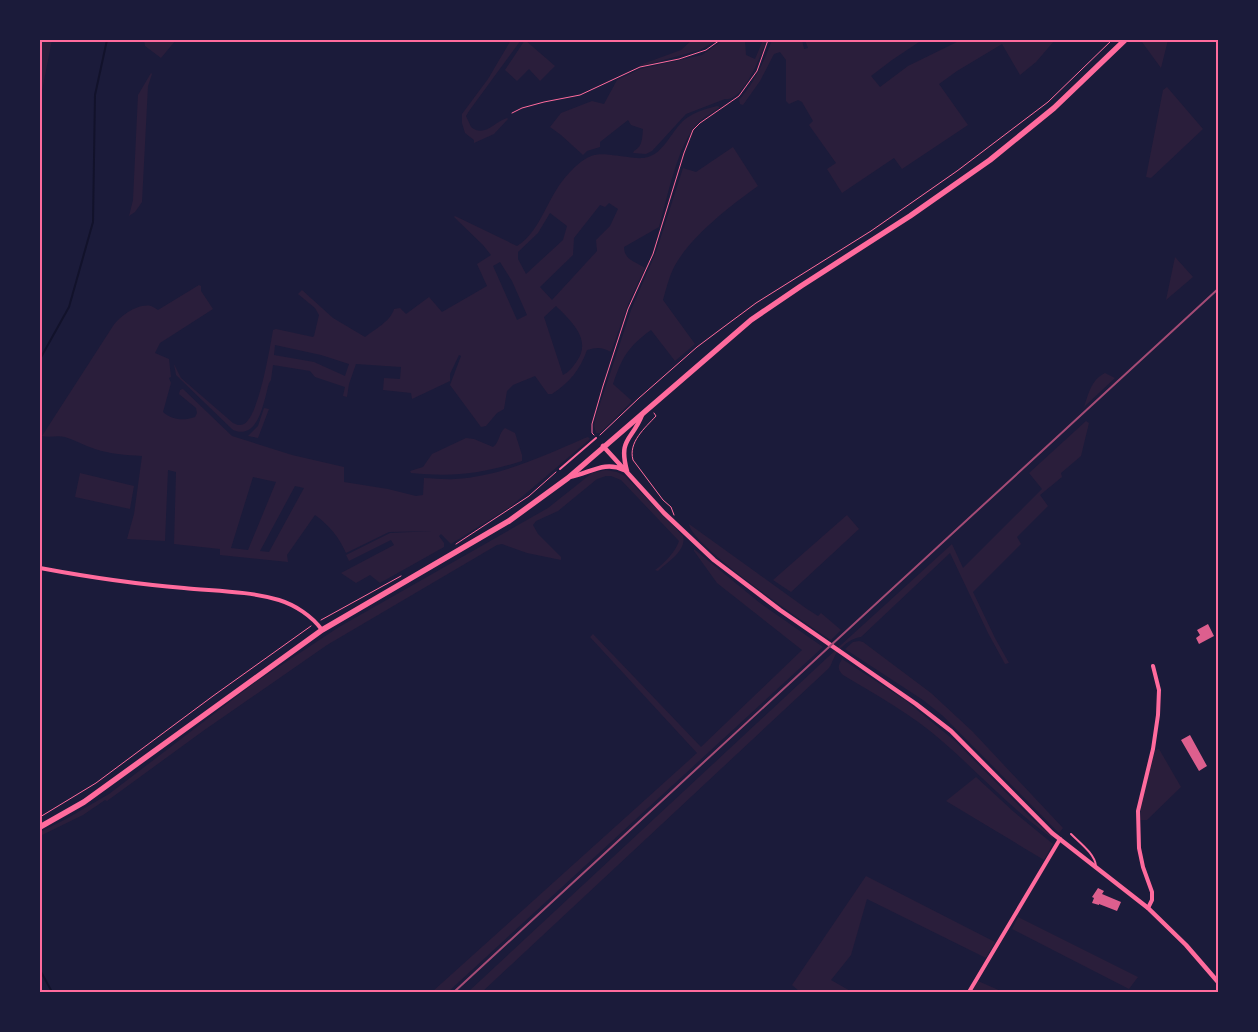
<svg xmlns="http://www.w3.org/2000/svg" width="1258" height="1032" font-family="Karla,sans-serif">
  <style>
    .green { fill: #2a1e3b; fill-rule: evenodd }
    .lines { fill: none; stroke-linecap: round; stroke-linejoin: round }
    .stream { stroke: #12122b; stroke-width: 2 }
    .building { fill: #dd5f8e }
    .path { stroke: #ff6b9d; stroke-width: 1 }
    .service { stroke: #ff6b9d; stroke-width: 2 }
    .minor { stroke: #ff6b9d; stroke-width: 4 }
    .tertiary { stroke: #ff6b9d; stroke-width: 4.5 }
    .primary { stroke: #ff6b9d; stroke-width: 5.5 }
    .rail { stroke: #a44b75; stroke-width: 2 }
    .neatline { fill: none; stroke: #ff6b9d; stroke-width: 2 }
  </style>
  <rect width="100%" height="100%" fill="#1b1b3a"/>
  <!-- green -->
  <path class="green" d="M40 40H52L40 101Z
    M144 40H176L161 58 145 46Z
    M511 40H521L469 111 466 116 471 127C485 138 494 122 507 118L508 119 494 134 474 143V140L465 133 462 123V114L488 79Z
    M525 40 555 66 540 81 529 69 517 81 505 70Z
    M692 40H717L700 50 642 66 640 65 681 50Z
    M723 40H745L746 55 755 59 763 40H767C761 54 744 102 725 99L686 114 652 151 646 154 633 153 634 151C643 146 642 138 643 129L631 125 628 120 600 142V147L587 151 583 155 561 135 550 127 561 113 592 101 604 104 617 80 640 69 702 55Z
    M772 40H802L804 49 808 48 805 40H922L892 60 871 76 880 87 908 66 961 40H1055L1036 62 1020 75 1002 44 957 71 939 84 968 125 902 169 894 158 842 193 827 169 836 163 809 125 813 121 802 102 798 100 789 104 786 101V60L780 52 774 54 760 81 743 105 740 104 739 100C754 83 764 62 772 40Z
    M1144 40H1168L1161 68 1142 42Z
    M151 73 152 74 148 86 142 202 135 212 129 216 133 200 138 95Z
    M1167 87 1203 129 1151 178 1146 177 1163 90Z
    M717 106 720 107C713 112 704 117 698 123 678 143 667 199 659 227L624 247C624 260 636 262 645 268L629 302 611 352C602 347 597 347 587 350 580 370 569 383 552 394H548L535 376 513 385 507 391 504 409 497 413 486 426 481 427 450 385 461 356 459 355 450 374V381L412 399 411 393 383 390 384 378 400 379 401 367 356 364 349 384 347 397 343 396 345 387 315 377 310 371 273 365 271 380 269 383C264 400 259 441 233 430L176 375 174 364 181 378 233 423C237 425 240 426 244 424 259 416 270 347 273 330L276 329 313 337 314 336 319 315 315 308 298 294 302 290 333 318 365 337C374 330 391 321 394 309L400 308 406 314 429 297 442 312 487 286 477 264 491 255 483 245 454 217 455 216 517 246C542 231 547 195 570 172 593 149 598 154 628 157 635 158 641 159 648 157 663 153 671 133 682 122 691 113 705 109 717 106ZM609 203 618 209 610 226 596 240 597 251 552 300 540 287 573 255 574 238 600 205 605 207ZM550 213 567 226 563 240 526 274 518 259V252L538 233ZM500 262 512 281 527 315 517 320 493 266ZM556 306C571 321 592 339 577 361 573 367 569 372 563 375L544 317ZM275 345 321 355 349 364 345 376 314 362 274 355Z
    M733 147 758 186C731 205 690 237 674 267 669 277 666 289 663 300L695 344 675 361 651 330C628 347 622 357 613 384L632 401 600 433H596L594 426 596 416 631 310 656 252 683 168 696 172Z
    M1175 257 1193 277 1166 300Z
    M199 285 201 286V291L213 309 160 343 155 353 169 359 171 377 169 378 171 383 163 412C172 420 183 421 195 417L197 413 196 408 179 394 180 390 183 389 232 436 292 455 344 467V482L388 489 416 496 423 495 424 478C434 478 445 480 455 479 502 476 543 456 585 438L588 437 590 439 510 507 451 544 441 534 439 536 444 543V547L380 583 370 575 356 583 341 573 394 545 391 540 349 561 346 555 390 533 433 531 389 532 346 553C339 537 329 525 315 515L287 555 288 562 220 555V549L174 544 176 472 168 470 165 541 127 539 134 514 142 456C126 455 110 454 95 449 85 446 75 440 65 437 57 435 50 438 42 436L113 326C120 316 138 303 151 306 154 307 156 309 158 310ZM253 477 276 482 248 550 231 548ZM295 486 304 488 269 552 260 551Z
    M1105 373 1115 378 1084 407C1089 393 1091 380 1105 373Z
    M264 408 269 409 258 438 248 436 258 426Z
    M1086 421 1089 423 1081 456 1061 473 1062 477 1040 495 1048 506 1017 537 1021 544 973 592 995 638 1009 663 1005 664 988 633 950 553 861 637C851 638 838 648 834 658 831 663 832 665 828 669L482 992H468L842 644 952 544 963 568 1042 489 1029 473Z
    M505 428 515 433 522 455V461C480 474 455 477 411 473L410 471 423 467 432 454 466 438 474 439 493 447C500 442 498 434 505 428Z
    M606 470 617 472 625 476 683 536C687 550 668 562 658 571L655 570C664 564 676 551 679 541L621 480 611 476H606L597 479 558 511 536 521 533 525 538 534 561 557V560L527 553 502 544 497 545 327 645 203 731 107 801 105 800 83 815 40 836V832L66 819 109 794 253 684 339 627 548 508 592 473Z
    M80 473 134 486 130 509 75 497Z
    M847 515 859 529 791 592 773 580Z
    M689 524 807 609 818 616 821 613 841 630 831 640C808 625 690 545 689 524Z
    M694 549 760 603 823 647 448 992H432L697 753 590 637 593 634 701 747 802 650 717 583 694 551Z
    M859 641 863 642 931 693 972 731 1063 828 1059 833 943 716 923 700 845 649 853 642Z
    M842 659 905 700 955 741 1030 817 1053 837 1052 838C1012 810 979 773 942 741 913 715 876 695 843 675 837 669 838 666 842 659Z
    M1159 749 1181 787 1147 820H1140L1141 804 1155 750Z
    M976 777 1014 812 1053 844 1044 860 946 801Z
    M866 876 995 942 986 958 867 899 851 955 831 980 852 992H800L792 985Z
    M1018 917 1138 977 1129 989 1012 929Z
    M978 981 1003 992H972Z"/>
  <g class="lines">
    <!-- stream -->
    <path class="stream" d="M40 359 69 307 93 222 95 95 107 40
      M40 970 52 992"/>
  </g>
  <!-- building -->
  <path class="building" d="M1208 624 1214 636 1199 644 1196 638 1200 635 1197 630Z
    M1190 735 1207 766 1199 771 1181 740Z
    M1098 888 1104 891 1102 894 1121 902 1117 911 1099 904V905L1092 903 1094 898 1092 897Z"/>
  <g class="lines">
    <!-- path -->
    <path class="path" d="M512 113 522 108 544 102 580 95 640 67 679 59 706 50 720 40
      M654 413 656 416C645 428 628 442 633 460L663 500 671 507 674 515
      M594 435 592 433V424L603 386 628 309 653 254 684 153 693 130 700 123 739 96 757 71 768 40
      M600 435 639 398 697 347 721 329 756 303 871 231 957 171 1048 102 1112 40
      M456 544 529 496 556 472
      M321 620 401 576
      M40 817 96 783 213 696 311 626"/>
    <!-- service -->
    <path class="service" d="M560 469 596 438
      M1071 834C1080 843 1095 854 1096 866"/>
    <!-- minor -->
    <path class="minor" d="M40 568C88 577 135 584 184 588 214 591 249 591 279 600 295 605 312 616 322 630
      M1148 908 1152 900V892L1143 867 1139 848 1138 811 1153 749 1158 715 1159 690 1153 666
      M969 992 1060 839"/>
    <!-- tertiary -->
    <path class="tertiary" d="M603 446 664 513 714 560 780 610 916 704 951 731 1052 833 1148 908 1186 945 1218 982
      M627 471C618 438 632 441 642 415
      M569 477C589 474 604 460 624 470"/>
    <!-- primary -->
    <path class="primary" d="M40 827 84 802 322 630 509 521 568 478 751 320 801 286 910 216 990 160 1054 108 1125 40"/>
    <!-- rail -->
    <path class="rail" d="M454 992 1218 289"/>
  </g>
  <!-- border -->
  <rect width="1258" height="1032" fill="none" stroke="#1b1b3a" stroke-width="82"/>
  <rect x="41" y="41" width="1176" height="950" class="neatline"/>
</svg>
